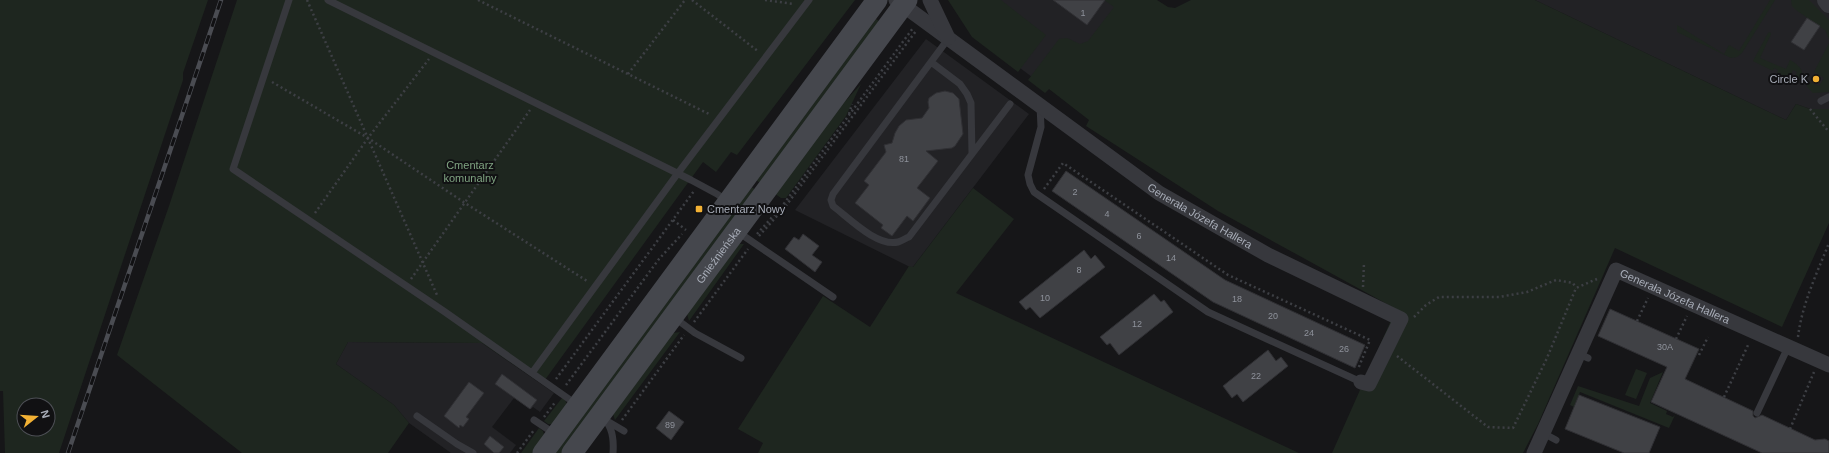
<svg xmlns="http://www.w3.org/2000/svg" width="1829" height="453" font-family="Helvetica,sans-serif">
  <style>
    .built { fill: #222225 }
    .green { fill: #1e261f; fill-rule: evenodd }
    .building { fill: #404145; stroke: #303034 }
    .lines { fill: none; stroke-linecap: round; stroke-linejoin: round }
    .path { stroke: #3d3f44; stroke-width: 2.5; stroke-dasharray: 2 3; stroke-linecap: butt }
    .service { stroke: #37383d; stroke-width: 7 }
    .minor { stroke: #37383d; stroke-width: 15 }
    .tertiary { stroke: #37383d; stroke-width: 18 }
    .secondary { stroke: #45474d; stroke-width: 21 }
    .rail-casing { stroke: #4a4c52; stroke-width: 4.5 }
    .rail { stroke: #111113; stroke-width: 3; stroke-dasharray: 9; stroke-linecap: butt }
    .poi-dot { fill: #f2b134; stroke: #111113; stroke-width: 1.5 }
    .labels { text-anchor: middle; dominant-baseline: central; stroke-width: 4; stroke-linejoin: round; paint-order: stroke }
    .number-label { font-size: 9px; fill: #8e929b }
    .poi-label { font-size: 11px; fill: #a8adb8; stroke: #111113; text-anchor: end }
    .park-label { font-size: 11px; fill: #7fa381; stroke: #111113 }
    .street-label { font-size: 11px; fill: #a8adb8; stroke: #111113 }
  </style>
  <rect width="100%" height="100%" fill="#161618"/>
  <!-- built -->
  <path class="built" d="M965 0H1128L1048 89 969 30Z
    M1535 0H1829V109H1810L1796 104 1786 120Z
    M926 39 1029 114 912 268 795 210Z
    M348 342 482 343 554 393 540 412 533 407 531 409 514 398 492 427 516 445 510 453H451L409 423 394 405 336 364Z"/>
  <!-- green -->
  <path class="green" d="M0 0H208L183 73V80L59 453H5L3 391H0ZM24 405H48V429H24Z
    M237 0H855L737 155 731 152 716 172 703 162 542 384 482 343 348 342 336 364 394 405 409 423 388 453H242L117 355 169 206Z
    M948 0H1001L1046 35 1018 72 972 37Z
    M1104 0H1157L1168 7 1175 8 1191 0H1535L1786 120 1796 104 1810 109H1829V223L1782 327 1615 248 1538 424 1523 453H1332L1396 309 1218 211 1086 126 1089 120 1049 89 1045 93 1028 80 1059 39 1067 38 1080 44 1088 41 1114 7Z
    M1770 0H1775L1742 53 1737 57 1731 58 1677 32V25L1724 54 1729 45 1739 51Z
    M1791 0H1809L1829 20V39L1825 30 1796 10 1792 6Z
    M876 19 879 21 762 184 754 179Z
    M1770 32 1771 34 1760 58 1786 69 1790 60C1799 65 1807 72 1798 81L1793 80 1797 72 1793 70 1789 78 1777 73 1778 70 1774 68 1773 71 1753 61 1768 33Z
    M1829 43V92L1813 93C1809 89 1805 86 1807 81L1819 86 1824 78 1814 72Z
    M861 84 846 116 786 198H781L774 193 826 122Z
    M749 185 757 191 564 453H556L568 434Z
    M973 188 1014 219 956 293 1299 453H758L763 443 738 429 823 296 870 327 909 266 913 267Z
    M739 244H744L689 321 687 314Z
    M680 332 615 420 613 414 673 333Z
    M1636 369 1647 373 1636 399 1625 395Z
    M1663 372 1650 403 1667 411 1666 414 1673 417 1675 415 1669 428 1580 392 1574 407 1570 405 1578 386 1639 406 1650 378Z
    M562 398 565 399 567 405 556 424H548L544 421Z
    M539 428 543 431 545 438 534 453H521Z"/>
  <!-- building -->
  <path class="building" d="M1053 0H1105L1087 25Z
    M1807 18 1820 26 1804 50 1791 42Z
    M945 91 953 93 959 99 963 134 955 146 952 148 926 151 938 161 917 188 930 198 913 221 907 216 892 236 881 228 883 225 855 203 869 185 864 181 886 152 884 145 892 143 895 133 899 126 906 120 922 118 929 108 928 102 929 98 936 93Z
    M1066 171 1225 280 1365 345 1355 368 1213 302 1052 191Z
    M803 234 819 246 812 255 822 262 815 272 785 249 794 237 799 240Z
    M1084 250 1091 259 1095 255 1105 267 1040 318 1030 307 1026 310 1019 302Z
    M1154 294 1161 302 1164 300 1173 312 1119 355 1110 343 1107 345 1100 337Z
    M1610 309 1699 349 1685 379 1753 411V416L1755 418 1762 415 1815 440 1825 439 1829 441V453H1762L1651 402 1667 367 1598 336Z
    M1268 350 1276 361 1281 357 1288 366 1243 402 1237 394 1232 398 1223 386Z
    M502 374 537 400 530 409 495 384Z
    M469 382 484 393 466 417 469 419 463 427 460 425 459 428 444 416Z
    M1579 395 1660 427 1649 453H1624L1565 429Z
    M669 411 684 422 671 440 656 428Z
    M490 436 504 447 499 453H494L484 444Z"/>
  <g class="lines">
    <!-- path -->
    <path class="path" d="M307 0 437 295
      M478 0 711 115
      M692 0 759 52
      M765 0 794 4
      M628 74 685 0
      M272 82 368 138 465 203 587 281
      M1810 109 1829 132
      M849 114 852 104
      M1044 189 1063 163 1228 275 1370 340 1358 369
      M315 213 368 138 429 59
      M673 220 686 230
      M757 234 783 205 913 28
      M759 236 785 207 916 31
      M411 279 530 110
      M1363 287 1364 263
      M1414 317 1426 305 1439 297H1499L1527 292 1556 280 1573 283 1576 288
      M1637 321 1648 298
      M694 322 748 249
      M1798 337C1802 304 1817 273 1829 243
      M1676 339 1687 316
      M1699 355 1708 337
      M1397 356 1488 427 1513 428 1547 358 1576 288 1597 279
      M556 379 694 191
      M566 385 659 259 682 234
      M1724 397 1749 343
      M544 417 556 401
      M622 420 684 335
      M1790 429 1814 372
      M517 453 534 430"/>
    <!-- service -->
    <path class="service" d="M289 0 233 169 445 312 576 404
      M328 0 691 180 717 194 727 201
      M931 62 960 84 967 94 971 103 972 154 909 237C906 238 902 241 898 242 877 247 849 218 833 206L831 200 833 194 948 39
      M1821 101 1829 97
      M1040 106 1041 127 1028 175 1030 184 1034 192 1208 312 1361 382
      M972 154 1010 104
      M738 232 833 297
      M675 318 695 333 741 358
      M1579 354 1588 358
      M532 373 678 173 809 0
      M1757 413 1788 347
      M417 416 457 444 473 453
      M602 417C612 425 614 440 613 453
      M534 420 555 434
      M607 421 624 431
      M1543 433 1556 440"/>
    <!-- minor -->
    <g class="minor">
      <path id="s1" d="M896 0 1159 193 1268 255 1401 319 1369 384 1361 382"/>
      <path d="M930 0 948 38"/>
      <path id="s2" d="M1534 453 1616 270 1829 365"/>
    </g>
    <!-- tertiary -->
    <path class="tertiary" d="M1826 0 1829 4"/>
    <!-- secondary -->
    <g class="secondary">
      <path d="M543 453 877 0"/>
      <path id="s3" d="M572 453 907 0"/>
    </g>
    <defs>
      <path id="rail" d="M68 453 221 0"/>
    </defs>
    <!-- rail casing -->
    <use href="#rail" class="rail-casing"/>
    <!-- rail -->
    <use href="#rail" class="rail"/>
  </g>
  <!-- markers -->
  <g class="poi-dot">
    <circle cx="1816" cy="79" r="4"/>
    <rect x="695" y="205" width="8" height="8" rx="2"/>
  </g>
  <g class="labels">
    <!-- number labels -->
    <g class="number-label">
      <text x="1083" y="13">1</text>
      <text x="904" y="159">81</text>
      <text x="1075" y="192">2</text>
      <text x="1107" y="214">4</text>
      <text x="1139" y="236">6</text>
      <text x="1171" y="258">14</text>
      <text x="1079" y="270">8</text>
      <text x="1045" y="298">10</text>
      <text x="1237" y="299">18</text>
      <text x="1273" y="316">20</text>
      <text x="1137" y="324">12</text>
      <text x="1309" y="333">24</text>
      <text x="1665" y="347">30A</text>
      <text x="1344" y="349">26</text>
      <text x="1256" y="376">22</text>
      <text x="670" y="425">89</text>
    </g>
    <!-- poi labels -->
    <g class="poi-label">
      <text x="1808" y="79">Circle K</text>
      <text x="707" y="209" text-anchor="start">Cmentarz Nowy</text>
    </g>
    <!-- park labels -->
    <g class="park-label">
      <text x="470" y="165">Cmentarz<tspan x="470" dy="13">komunalny</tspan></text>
    </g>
    <!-- street labels -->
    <g class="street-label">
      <text stroke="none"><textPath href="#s1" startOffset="373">Generała Józefa Hallera</textPath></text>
      <text stroke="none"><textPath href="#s3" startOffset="246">Gnieźnieńska</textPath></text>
      <text stroke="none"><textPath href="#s2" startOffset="265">Generała Józefa Hallera</textPath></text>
    </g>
  </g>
  <!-- north arrow -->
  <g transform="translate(36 417) rotate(73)"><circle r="19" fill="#111113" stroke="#4d4f55"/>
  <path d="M0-3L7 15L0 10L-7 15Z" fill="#f2b134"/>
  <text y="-6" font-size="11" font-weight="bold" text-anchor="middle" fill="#a8adb8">N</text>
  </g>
</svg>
